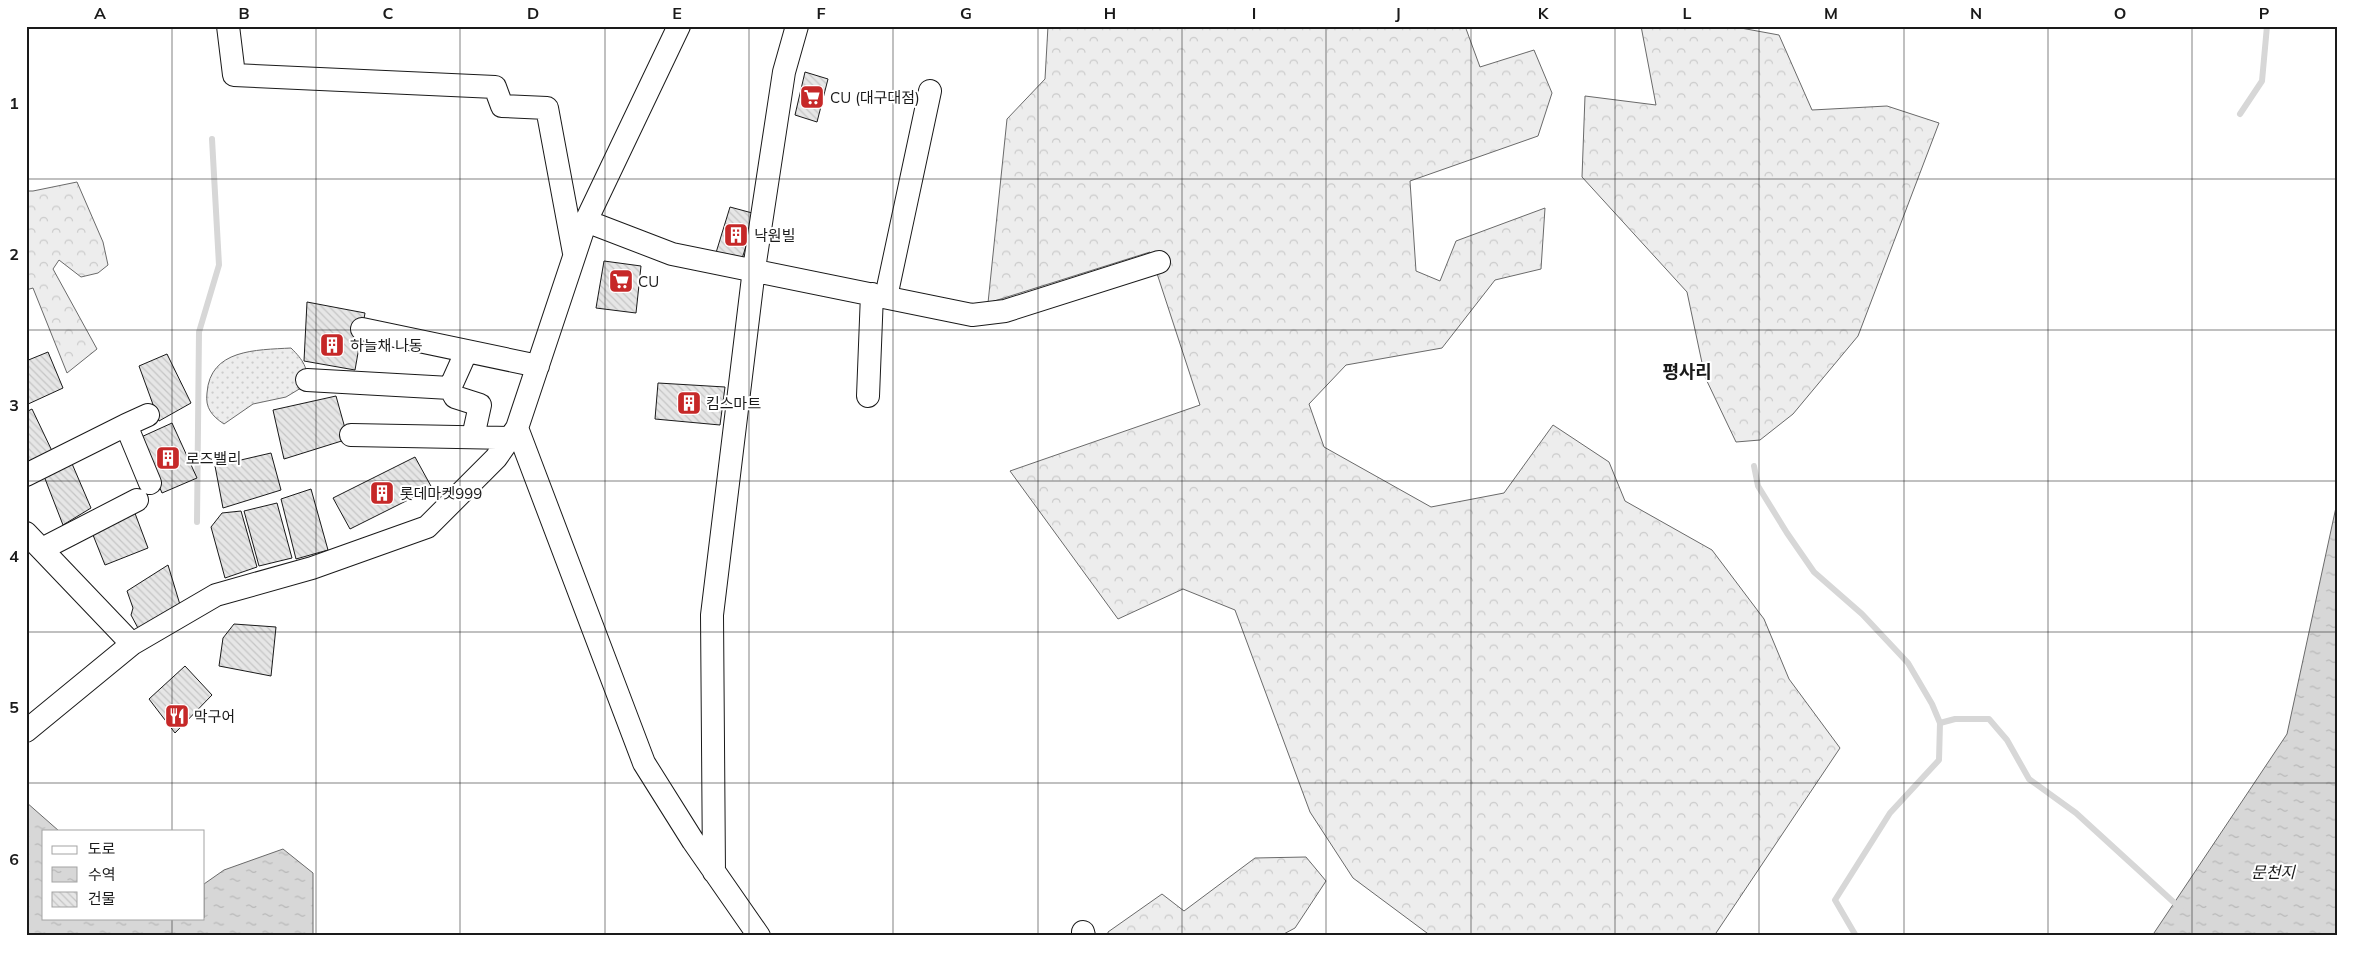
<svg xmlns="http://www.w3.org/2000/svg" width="2364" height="962" font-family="Mulish,'Noto Sans KR',sans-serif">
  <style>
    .grass { fill: url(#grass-dots); stroke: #6a6a6a }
    .forest { fill: url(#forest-crowns); stroke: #6a6a6a }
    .water { fill: url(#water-ripples); stroke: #6a6a6a }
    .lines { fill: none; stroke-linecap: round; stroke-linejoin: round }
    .stream { stroke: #d7d7d7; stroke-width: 6 }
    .building { fill: url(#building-back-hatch); stroke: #1a1a1a }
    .minor-casing { stroke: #1a1a1a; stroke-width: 24 }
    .minor { stroke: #fff; stroke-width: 22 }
    .grid { fill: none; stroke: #1a1a1a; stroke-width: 1; stroke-opacity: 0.55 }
    .labels { text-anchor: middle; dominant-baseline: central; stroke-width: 4; stroke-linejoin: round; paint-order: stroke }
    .poi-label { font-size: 15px; fill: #1a1a1a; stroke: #fff; text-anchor: start }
    .water-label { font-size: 16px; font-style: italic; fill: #1a1a1a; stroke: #fff }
    .quarter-label { font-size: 18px; font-weight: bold; fill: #1a1a1a; stroke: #fff }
    .neatline { fill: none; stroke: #1a1a1a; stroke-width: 2 }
    .grid-label { font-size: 16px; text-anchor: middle; font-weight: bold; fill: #1a1a1a }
  </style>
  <defs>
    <pattern id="grass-dots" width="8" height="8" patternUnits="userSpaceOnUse" patternTransform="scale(1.25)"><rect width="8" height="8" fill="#ededed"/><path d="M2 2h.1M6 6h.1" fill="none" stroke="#cbcbcb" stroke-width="1.8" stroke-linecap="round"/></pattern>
    <pattern id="forest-crowns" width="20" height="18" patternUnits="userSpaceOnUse" patternTransform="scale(1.25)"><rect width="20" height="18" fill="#ededed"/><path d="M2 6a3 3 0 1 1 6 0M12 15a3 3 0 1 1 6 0" fill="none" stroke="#cbcbcb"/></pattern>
    <pattern id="water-ripples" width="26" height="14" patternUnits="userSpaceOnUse" patternTransform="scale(1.25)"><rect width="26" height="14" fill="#d7d7d7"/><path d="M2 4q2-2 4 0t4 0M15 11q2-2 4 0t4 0" fill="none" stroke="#b8b8b8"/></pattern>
    <pattern id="building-back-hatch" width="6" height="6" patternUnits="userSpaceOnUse" patternTransform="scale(1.25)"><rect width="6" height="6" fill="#e6e6e6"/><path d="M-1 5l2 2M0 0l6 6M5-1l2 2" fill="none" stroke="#c5c5c5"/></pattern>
  </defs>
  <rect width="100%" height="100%" fill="#fff"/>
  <!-- grass -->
  <path class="grass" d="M291 348C303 360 309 368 306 385L286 397 253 404 224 424C212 416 205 408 207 393 210 349 256 350 291 348Z"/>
  <!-- forest -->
  <path class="forest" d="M1048 26H1465L1480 67 1534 50 1552 93 1538 136 1410 181 1416 271 1440 281 1456 241 1545 208 1541 269 1495 280 1442 348 1346 365 1309 404 1324 447 1431 507 1504 493 1553 425 1609 462 1625 501 1712 550 1764 619 1789 679 1840 748 1714 936H1431L1353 878 1310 812 1235 610 1183 589 1118 619 1010 471 1200 405 1150 252 988 303 1007 119 1045 79Z
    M1641 26H1730L1779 35 1812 110 1887 106 1939 123 1858 336 1793 414 1760 440 1736 442 1705 377 1687 292 1582 177 1585 96 1656 105Z
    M77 182 103 242 108 265 98 273 81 277 59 260 53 269 97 349 67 373 33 288 26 290V191H33Z
    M1306 857 1326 881 1295 928 1280 936H1108V932L1162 894 1184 911 1255 858Z"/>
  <!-- water -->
  <path class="water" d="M2338 498V936H2152L2287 734Z
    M26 802 59 831H44V918H204V884L224 870 283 849 313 873V936H26Z"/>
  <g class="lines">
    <!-- stream -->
    <path class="stream" d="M2240 114 2262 81 2267 26
      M1754 466 1758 486 1787 533 1814 572 1862 614 1908 663 1932 704 1940 723 1939 760 1890 813 1835 900 1856 936
      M197 522 199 332 219 265 212 139
      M1940 723 1955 719H1989L2007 740 2029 779 2076 813 2180 908"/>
  </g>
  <!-- building -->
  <path class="building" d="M805 72 828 79 817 122 795 115Z
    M730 207 756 214 741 262 715 256Z
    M604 261 641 266 636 313 596 308Z
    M307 302 365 313 355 370 304 361Z
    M48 352 63 388 26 405V361Z
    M167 354 191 403 159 421 139 366Z
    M658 383 725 387 720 425 655 419Z
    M336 396 348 439 284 459 273 410Z
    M32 409 53 453 26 466V412Z
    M172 423 197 478 162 493 139 438Z
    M271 453 281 490 223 508 215 466Z
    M415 457 432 488 350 529 333 498Z
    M70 459 91 508 63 525 42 471Z
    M311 489 328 550 296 559 281 499Z
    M277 503 292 558 259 566 244 511Z
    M133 508 148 548 105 565 89 525Z
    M241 511 257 567 225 578 211 527 222 513Z
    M168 565 181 608 139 630 131 615 133 608 127 591Z
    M234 624 276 627 271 676 219 666 223 638Z
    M185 666 212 695 175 733 149 699Z"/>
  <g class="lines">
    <defs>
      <path id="minor" d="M228 26 234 75 495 87 502 106 547 108 574 253
        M586 221 672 254 972 315 1005 311 1159 262
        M886 297 930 91
        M362 329 538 366
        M463 359 450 388 455 397 480 405 473 437
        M307 380 450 388
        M868 396 872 294
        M126 425 148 415
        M517 428 644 763 693 841 759 936
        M351 435 510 438
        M26 475 126 425 150 483
        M26 533 132 644
        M42 549 137 500
        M26 731 132 644 216 595 312 568 427 527 496 458 517 428 586 221 679 26
        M714 872 712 615 754 269 784 72 797 26
        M1083 932 1084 936"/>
    </defs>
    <!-- minor casing -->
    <use href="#minor" class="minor-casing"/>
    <!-- minor -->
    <use href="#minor" class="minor"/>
  </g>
  <!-- grid -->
  <path class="grid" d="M172 26V831M316 26V936M460 26V936M605 26V936M749 26V936M893 26V936M1038 26V936M1182 26V936M1326 26V936M1471 26V936M1615 26V936M1759 26V936M1904 26V936M2048 26V936M2192 26V936M26 179H2338M26 330H2338M26 481H2338M26 632H2338M26 783H2338M172 918V936"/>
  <!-- icons -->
  <defs>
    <symbol id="supermarket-square" viewBox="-11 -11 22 22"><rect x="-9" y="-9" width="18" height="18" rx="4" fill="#c62828" stroke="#fff"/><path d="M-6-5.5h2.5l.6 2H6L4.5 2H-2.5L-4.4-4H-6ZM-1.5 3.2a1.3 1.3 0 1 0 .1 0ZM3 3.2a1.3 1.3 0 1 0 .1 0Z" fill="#fff"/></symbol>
    <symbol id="building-square" viewBox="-11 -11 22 22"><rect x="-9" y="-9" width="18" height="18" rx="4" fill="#c62828" stroke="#fff"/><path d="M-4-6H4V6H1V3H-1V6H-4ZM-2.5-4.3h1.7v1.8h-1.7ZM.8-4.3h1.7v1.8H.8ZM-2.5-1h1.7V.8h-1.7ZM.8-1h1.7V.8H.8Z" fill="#fff"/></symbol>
    <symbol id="restaurant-square" viewBox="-11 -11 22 22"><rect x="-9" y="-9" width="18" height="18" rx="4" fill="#c62828" stroke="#fff"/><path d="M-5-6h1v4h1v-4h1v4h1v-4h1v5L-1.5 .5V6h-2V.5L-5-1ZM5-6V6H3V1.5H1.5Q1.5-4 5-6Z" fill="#fff"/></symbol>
  </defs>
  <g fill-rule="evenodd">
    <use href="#supermarket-square" x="798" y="83" width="28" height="28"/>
    <use href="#building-square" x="722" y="221" width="28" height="28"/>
    <use href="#supermarket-square" x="607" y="267" width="28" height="28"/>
    <use href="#building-square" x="318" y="331" width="28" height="28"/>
    <use href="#building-square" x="675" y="389" width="28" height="28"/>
    <use href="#building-square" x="154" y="444" width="28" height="28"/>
    <use href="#building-square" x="368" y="479" width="28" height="28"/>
    <use href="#restaurant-square" x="163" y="702" width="28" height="28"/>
  </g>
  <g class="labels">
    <!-- poi labels -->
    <g class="poi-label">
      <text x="830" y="97">CU (대구대점)</text>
      <text x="754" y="235">낙원빌</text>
      <text x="638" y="281">CU</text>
      <text x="350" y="345">하늘채 나동</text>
      <text x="706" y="403">킴스마트</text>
      <text x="186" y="458">로즈밸리</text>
      <text x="400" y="493">롯데마켓999</text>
      <text x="194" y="716">막구어</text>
    </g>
    <!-- water labels -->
    <g class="water-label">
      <text x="2273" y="872">문천지</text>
    </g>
    <!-- quarter labels -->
    <g class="quarter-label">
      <text x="1687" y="371">평사리</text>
    </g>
  </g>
  <!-- border -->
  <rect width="2364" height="962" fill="none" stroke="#ffffff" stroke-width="55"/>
  <!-- legend -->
  <rect x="42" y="830" width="162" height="90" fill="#ffffff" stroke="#a3a3a3"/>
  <rect x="52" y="846" width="25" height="8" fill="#ffffff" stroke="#a3a3a3"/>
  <text x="88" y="854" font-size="15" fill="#1a1a1a">도로</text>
  <rect x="52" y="867" width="25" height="15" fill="url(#water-ripples)" stroke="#a3a3a3"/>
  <text x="88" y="880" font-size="15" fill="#1a1a1a">수역</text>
  <rect x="52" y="892" width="25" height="15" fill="url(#building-back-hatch)" stroke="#a3a3a3"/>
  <text x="88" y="904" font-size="15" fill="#1a1a1a">건물</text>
  <rect x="28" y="28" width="2308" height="906" class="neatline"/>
  <g class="grid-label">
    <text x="100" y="19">A</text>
    <text x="244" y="19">B</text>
    <text x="388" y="19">C</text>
    <text x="533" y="19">D</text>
    <text x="677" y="19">E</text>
    <text x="821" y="19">F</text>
    <text x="966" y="19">G</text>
    <text x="1110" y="19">H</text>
    <text x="1254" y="19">I</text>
    <text x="1398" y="19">J</text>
    <text x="1543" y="19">K</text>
    <text x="1687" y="19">L</text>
    <text x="1831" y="19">M</text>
    <text x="1976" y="19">N</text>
    <text x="2120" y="19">O</text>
    <text x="2264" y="19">P</text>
    <text x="14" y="109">1</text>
    <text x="14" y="260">2</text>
    <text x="14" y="411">3</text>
    <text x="14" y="562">4</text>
    <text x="14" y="713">5</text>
    <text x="14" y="865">6</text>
  </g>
</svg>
